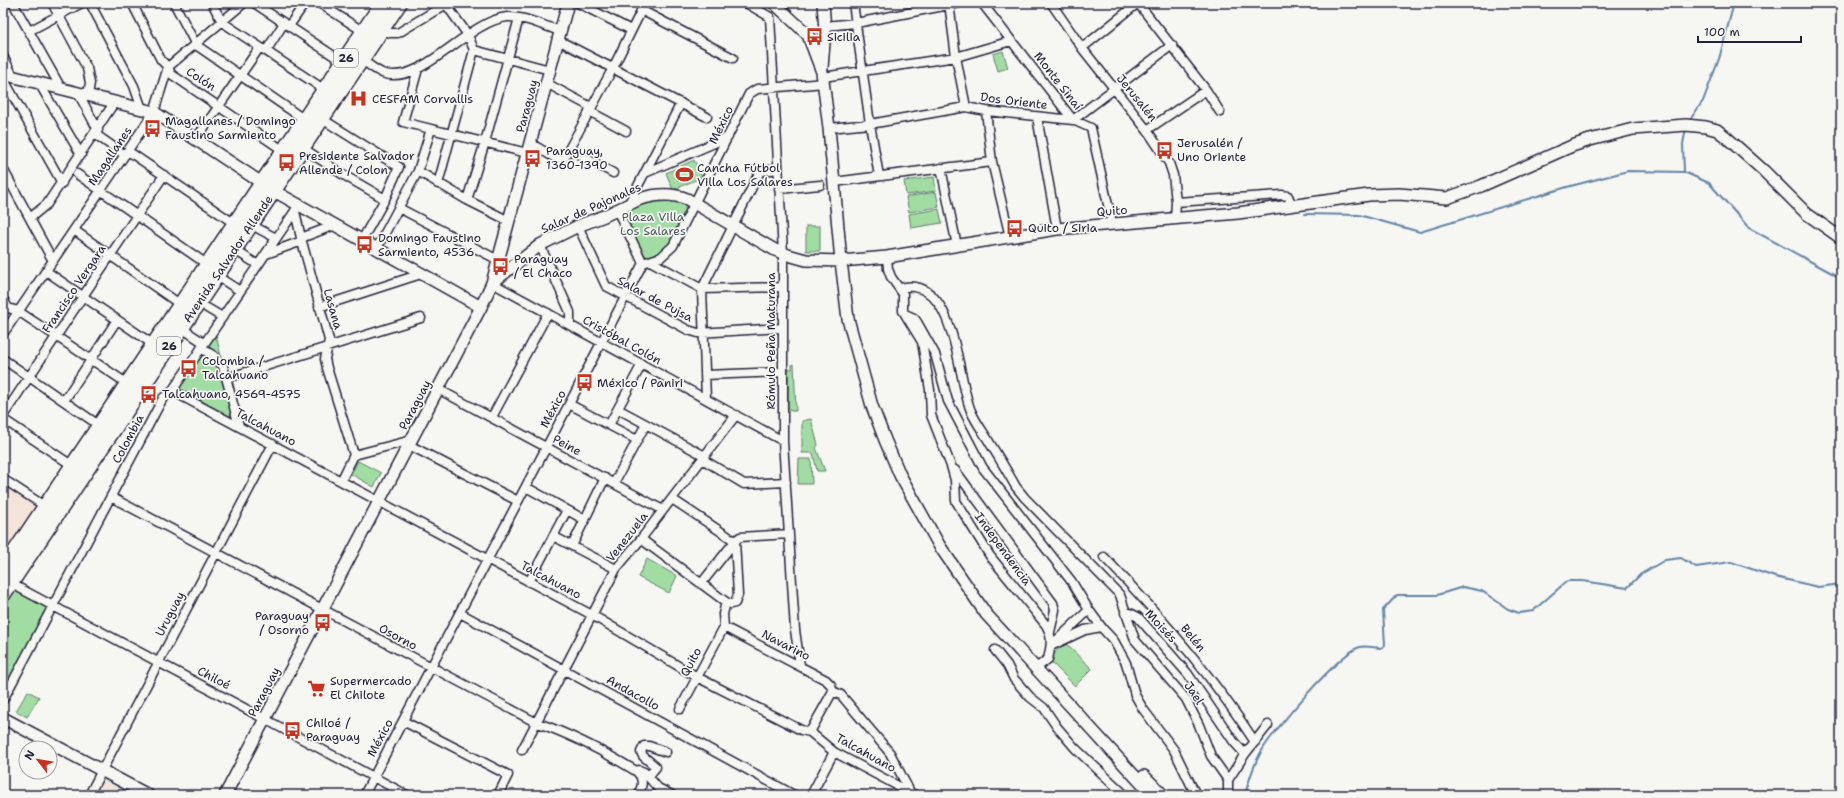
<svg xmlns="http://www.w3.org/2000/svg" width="1844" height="798" font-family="'Shantell Sans',sans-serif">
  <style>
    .built { fill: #f3e3d9 }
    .green { fill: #a1dca2; stroke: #627f6e }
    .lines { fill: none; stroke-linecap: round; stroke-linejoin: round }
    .stream { stroke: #6384a6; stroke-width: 2 }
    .street-casing { stroke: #22223b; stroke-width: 11 }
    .secondary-casing { stroke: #22223b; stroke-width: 14 }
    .highway-casing { stroke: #22223b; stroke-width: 18 }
    .street { stroke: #f6f6f2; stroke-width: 8 }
    .secondary { stroke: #f6f6f2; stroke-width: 11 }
    .highway { stroke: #f6f6f2; stroke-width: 15 }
    .labels { text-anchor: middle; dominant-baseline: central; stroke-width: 3.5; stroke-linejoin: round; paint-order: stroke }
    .shield { fill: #f6f6f2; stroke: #626272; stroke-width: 1 }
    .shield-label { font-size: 11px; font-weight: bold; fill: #22223b }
    .poi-label { font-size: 12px; fill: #22223b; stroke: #f6f6f2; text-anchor: start }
    .street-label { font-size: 12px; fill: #22223b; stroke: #f6f6f2 }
    .park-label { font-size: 12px; fill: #485a5a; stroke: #f6f6f2 }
  </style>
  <rect width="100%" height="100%" fill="#f6f6f2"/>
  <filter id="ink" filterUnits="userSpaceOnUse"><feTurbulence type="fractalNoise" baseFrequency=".025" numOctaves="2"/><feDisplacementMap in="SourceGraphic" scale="8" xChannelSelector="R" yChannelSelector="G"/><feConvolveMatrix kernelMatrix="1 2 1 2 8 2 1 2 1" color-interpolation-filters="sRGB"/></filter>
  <g filter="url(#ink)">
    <!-- built -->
    <path class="built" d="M3 484 36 506 3 552Z
      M104 781 128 792 132 795H97Z"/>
    <!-- green -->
    <path class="green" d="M1003 51 1008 68 998 71 993 54Z
      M694 160 702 177 673 190 666 173Z
      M934 177 936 191 906 195 904 181Z
      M936 192 939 207 909 212 906 197Z
      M665 200 684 203 686 211C679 224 673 244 661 253 657 255 650 258 646 256 640 253 624 218 627 212 632 203 655 201 665 200Z
      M939 209 942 223 911 228 909 214Z
      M806 226H820V251H806Z
      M216 335 236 420 179 388Z
      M794 364 796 411H791L788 407V369H792V365Z
      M811 419 818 445 816 448 825 471H817L813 453H802V421Z
      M799 459H811L812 484H798Z
      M358 461 381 473 374 487 351 474Z
      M647 559 677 576 669 593 638 577Z
      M15 591 45 607 46 612 3 691V604L9 594Z
      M1065 643 1092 669 1075 686 1048 659Z
      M28 691 39 697 27 717 16 711Z"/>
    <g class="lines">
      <!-- stream -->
      <path class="stream" d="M1689 121 1703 101 1719 59 1734 3
        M1684 172 1683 144 1686 128
        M1305 214 1359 215 1420 232 1567 187 1628 171 1684 172 1709 183 1749 228 1841 278
        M1245 795C1249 780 1253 766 1261 752 1272 732 1340 652 1360 647 1366 645 1375 648 1381 648L1385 645 1383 610 1397 595H1437L1463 587 1482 591 1508 609 1519 613 1533 611 1567 581H1583L1627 588 1641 574 1665 560 1681 558 1696 567 1731 562 1775 577 1818 587 1841 584"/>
      <defs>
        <path id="street" d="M13 3 61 88
          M52 3 87 68 90 83 88 95
          M90 3 134 86 142 109
          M132 3 161 60 168 67 171 74 284 151
          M174 3 196 45 305 120
          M212 3 222 22 325 90
          M254 3 343 62
          M319 3 364 32
          M445 3 468 35 474 50 550 70
          M578 3 631 30
          M746 3 770 17 783 253V441L795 630 800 665
          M853 3 870 124 879 176
          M949 3 956 57 966 107
          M982 3 1073 120 1091 128 1112 223
          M1051 3 1082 48 1147 130 1169 163 1173 175 1176 202 1175 219
          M1138 3 1206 90 1220 112
          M641 10 733 58
          M289 26 305 3
          M825 26 856 23 959 3
          M383 28 390 33H398L448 3
          M29 31 82 3
          M558 40 707 117
          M1082 48 1138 3
          M266 51 284 23
          M3 56 13 76
          M361 59C368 64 377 72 385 74 424 84 466 22 507 17 524 16 544 26 560 31
          M418 69 403 122 527 153
          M823 77 956 57 1011 41
          M3 78 62 183
          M39 83 81 155
          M546 83 591 107
          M78 93 98 130
          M589 111 626 131
          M986 111 992 162 1010 237
          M1037 117 1057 229
          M322 119 399 167 385 199 362 240
          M829 128 870 124 966 107 986 111 1073 120 1172 45
          M1147 130 1206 90
          M95 134 125 155
          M196 139 260 47
          M530 143 562 162 613 68 645 3
          M303 148 342 174 385 199
          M569 149 613 173
          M128 151 235 224
          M941 168 957 246
          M3 169 53 261
          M418 171 467 200 509 221
          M645 173 728 137
          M77 174 208 265
          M834 182 992 162
          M438 184 474 50
          M779 189 820 185
          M467 200 485 142 519 18
          M1176 202 1282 195 1288 196 1292 205
          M628 205 681 103
          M399 208 498 260
          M617 210 643 263
          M295 211 301 238 329 340 325 359 327 368 354 455 341 481
          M30 218 47 204 114 103
          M578 226 606 286 688 330 698 333 783 328
          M259 229 276 238
          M74 230 181 305
          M301 238 335 225
          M540 245 570 312V325
          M377 248 418 171 431 129
          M241 254 258 265
          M266 254 302 241
          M887 257 888 269 891 277 903 294V311L922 342 930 390 931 415 951 466 955 480 956 501 990 556 1046 625C1053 637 1051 646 1048 659L1040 665
          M650 261 702 289 783 287
          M46 271 154 345
          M223 280 240 291
          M492 283 783 441
          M900 288C956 273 957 379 971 411 976 423 985 434 991 445 1000 459 1008 473 1016 487L1025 498 1120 595 1135 640 1186 699 1199 725 1211 756 1228 780V795
          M3 299 8 308
          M319 307 421 274
          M207 308 222 317
          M3 310 8 308 18 311 128 384
          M905 314 914 318 917 322 935 354 948 401 983 468 1072 582 1089 610 1103 629 1114 641 1126 663 1135 695 1143 709 1174 750 1196 795
          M189 333 204 343
          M3 334 154 112 168 67 244 3
          M201 348 214 356 223 366 239 426
          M3 359 100 426
          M705 375 783 372
          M227 378 421 318
          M438 389 663 510
          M172 391 592 615 697 677 801 730 810 732 834 752 915 795
          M706 399 702 289 758 175 762 171 778 169
          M64 401 117 320
          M569 404 637 440
          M618 409 705 456
          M3 416 164 175
          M492 417 548 313
          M3 419 73 466
          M609 425 642 364
          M409 445 518 501
          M354 455 412 440
          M702 459 744 484 786 482
          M955 470 1053 603 1055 610 1050 632
          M3 479 46 507
          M614 483 646 424
          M526 487 585 520
          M111 497 535 722C571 734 603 751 636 771L639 770 644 772 658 788 672 795
          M672 499 735 541 740 537 789 534
          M553 536 616 569
          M641 539 726 602 731 604 735 603 738 595 735 541
          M572 546 605 478
          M1104 557C1160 615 1211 674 1255 742
          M529 582 567 510
          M10 583 407 795
          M701 584 735 541
          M460 613 794 795
          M1125 613H1130L1138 617 1188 674 1234 742 1245 754
          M724 627 826 680 831 685 833 691
          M724 627 723 614 726 602
          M1057 640 1089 610
          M1051 646 1085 630 1101 627 1103 629
          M995 650 1007 665 1014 679 1030 697 1044 708 1057 727 1075 748 1125 795
          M833 691 841 695 890 753 909 790
          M3 700 163 398 172 391 299 205
          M680 709 724 627
          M403 721 508 775 498 795
          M810 732 833 691
          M522 750 616 569 641 539 736 415
          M636 771C644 778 643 786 638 795
          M648 777 656 767 643 756 641 752 644 746H649L666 752
          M1228 780 1245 754 1268 725
          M89 795 273 444
          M364 795 643 263 661 257 673 246 749 94 757 89 824 83
          M811 795 834 752"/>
        <path id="secondary" d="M774 3 808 35 822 72 829 128 841 261 848 319 872 406 885 440 900 475 939 545 986 614 1152 795
          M822 68 825 30 823 3
          M3 74 154 112 274 191 481 307
          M492 283 540 245 578 226 604 216 640 199C656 194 672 193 687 199L775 250 788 255 806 260 841 261 887 257 1057 229 1238 213 1369 195 1399 194 1447 198 1481 186 1572 146 1590 140 1633 129 1686 125 1706 127 1717 130 1726 137 1764 171 1807 214 1841 238
          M3 718 148 795
          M1144 776 1163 795
          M225 795 481 307 492 283 568 3"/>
        <path id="highway" d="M3 570 383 3
          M3 594 399 3"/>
      </defs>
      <!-- street casing -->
      <use href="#street" class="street-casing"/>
      <!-- secondary casing -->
      <use href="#secondary" class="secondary-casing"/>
      <!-- highway casing -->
      <use href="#highway" class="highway-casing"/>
      <!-- street -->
      <use href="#street" class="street"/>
      <!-- secondary -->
      <use href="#secondary" class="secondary"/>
      <!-- highway -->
      <use href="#highway" class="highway"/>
    </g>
  </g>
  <!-- icons -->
  <defs>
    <symbol id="bus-bare" viewBox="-9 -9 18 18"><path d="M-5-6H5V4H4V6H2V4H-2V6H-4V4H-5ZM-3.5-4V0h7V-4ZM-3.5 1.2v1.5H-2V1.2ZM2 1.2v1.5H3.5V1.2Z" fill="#c8321e" stroke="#f6f6f2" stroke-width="2.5" paint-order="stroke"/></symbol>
    <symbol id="hospital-bare" viewBox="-9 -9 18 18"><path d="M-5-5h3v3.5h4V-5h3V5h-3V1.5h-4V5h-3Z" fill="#c8321e" stroke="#f6f6f2" stroke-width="2.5" paint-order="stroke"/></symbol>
    <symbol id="stadium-bare" viewBox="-9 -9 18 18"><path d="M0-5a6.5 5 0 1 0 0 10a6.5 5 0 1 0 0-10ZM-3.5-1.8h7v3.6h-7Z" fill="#c8321e" stroke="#f6f6f2" stroke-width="2.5" paint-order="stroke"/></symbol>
    <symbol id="supermarket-bare" viewBox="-9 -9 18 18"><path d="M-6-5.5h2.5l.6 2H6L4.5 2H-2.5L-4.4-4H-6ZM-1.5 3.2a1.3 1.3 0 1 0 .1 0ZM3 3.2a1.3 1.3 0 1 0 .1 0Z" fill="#c8321e" stroke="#f6f6f2" stroke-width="2.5" paint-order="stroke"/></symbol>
  </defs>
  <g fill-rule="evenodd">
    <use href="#bus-bare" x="802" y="24" width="25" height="25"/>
    <use href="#hospital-bare" x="346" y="86" width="25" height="25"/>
    <use href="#bus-bare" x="140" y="116" width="25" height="25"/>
    <use href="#bus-bare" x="1152" y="138" width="25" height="25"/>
    <use href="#bus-bare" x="520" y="146" width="25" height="25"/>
    <use href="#bus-bare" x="274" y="150" width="25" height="25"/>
    <use href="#stadium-bare" x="672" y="162" width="25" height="25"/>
    <use href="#bus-bare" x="1002" y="216" width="25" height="25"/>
    <use href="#bus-bare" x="352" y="232" width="25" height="25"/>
    <use href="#bus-bare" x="488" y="254" width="25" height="25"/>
    <use href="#bus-bare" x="176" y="356" width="25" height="25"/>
    <use href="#bus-bare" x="572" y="370" width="25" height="25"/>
    <use href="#bus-bare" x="136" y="382" width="25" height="25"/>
    <use href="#bus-bare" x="310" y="610" width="25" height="25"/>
    <use href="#supermarket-bare" x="304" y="676" width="25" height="25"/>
    <use href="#bus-bare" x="280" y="718" width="25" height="25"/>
  </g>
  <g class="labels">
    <!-- shield labels -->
    <g class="shield">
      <rect x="334" y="49" width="24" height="18" rx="3"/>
      <rect x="157" y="337" width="24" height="18" rx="3"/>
    </g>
    <g class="shield-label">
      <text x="346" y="58">26</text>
      <text x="169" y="346">26</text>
    </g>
    <!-- poi labels -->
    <g class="poi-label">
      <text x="827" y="37">Sicilia</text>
      <text x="372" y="99">CESFAM Corvallis</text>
      <text x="165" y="121">Magallanes / Domingo<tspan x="165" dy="14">Faustino Sarmiento</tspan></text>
      <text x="1177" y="143">Jerusalén /<tspan x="1177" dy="14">Uno Oriente</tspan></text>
      <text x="546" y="151">Paraguay,<tspan x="546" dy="14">1360-1390</tspan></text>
      <text x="299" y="156">Presidente Salvador<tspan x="299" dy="14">Allende / Colon</tspan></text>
      <text x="697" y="168">Cancha Fútbol<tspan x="697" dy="14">Villa Los Salares</tspan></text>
      <text x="1028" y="228">Quito / Siria</text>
      <text x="378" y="238">Domingo Faustino<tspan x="378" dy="14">Sarmiento, 4536</tspan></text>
      <text x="514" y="259">Paraguay<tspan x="514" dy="14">/ El Chaco</tspan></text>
      <text x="202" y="361">Colombia /<tspan x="202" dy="14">Talcahuano</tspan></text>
      <text x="597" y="383">México / Paniri</text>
      <text x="162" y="394">Talcahuano, 4569-4575</text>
      <text x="309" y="616" text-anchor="end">Paraguay<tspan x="309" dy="14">/ Osorno</tspan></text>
      <text x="330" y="681">Supermercado<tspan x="330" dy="14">El Chilote</tspan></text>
      <text x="306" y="723">Chiloé /<tspan x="306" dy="14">Paraguay</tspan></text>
    </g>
    <!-- street labels -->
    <g class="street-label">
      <text transform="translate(201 79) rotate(33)">Colón</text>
      <text transform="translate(1058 81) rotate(52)">Monte Sinaí</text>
      <text transform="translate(1137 98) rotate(51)">Jerusalén</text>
      <text transform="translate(1014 101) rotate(7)">Dos Oriente</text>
      <text transform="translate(527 106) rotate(-75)">Paraguay</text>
      <text transform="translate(721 125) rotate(-64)">México</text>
      <text transform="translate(110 156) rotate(-56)">Magallanes</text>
      <text transform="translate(591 208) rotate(-24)">Salar de Pajonales</text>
      <text transform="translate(1112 211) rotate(-5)">Quito</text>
      <text transform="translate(228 259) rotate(-56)">Avenida Salvador Allende</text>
      <text transform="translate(74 289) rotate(-56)">Francisco Vergara</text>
      <text transform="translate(655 299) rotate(28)">Salar de Pujsa</text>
      <text transform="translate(333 309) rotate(74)">Lasana</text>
      <text transform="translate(622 340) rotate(29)">Cristóbal Colón</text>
      <text transform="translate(771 341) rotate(-90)">Rómulo Peña Maturana</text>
      <text transform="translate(415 405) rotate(-62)">Paraguay</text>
      <text transform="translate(553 409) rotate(-62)">México</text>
      <text transform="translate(266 427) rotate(28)">Talcahuano</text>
      <text transform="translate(128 439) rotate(-62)">Colombia</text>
      <text transform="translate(567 445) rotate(28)">Peine</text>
      <text transform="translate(627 537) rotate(-52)">Venezuela</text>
      <text transform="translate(1003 549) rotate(54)">Independencia</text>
      <text transform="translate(551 580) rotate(28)">Talcahuano</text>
      <text transform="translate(170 614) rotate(-62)">Uruguay</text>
      <text transform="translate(1161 626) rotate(47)">Moisés</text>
      <text transform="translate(398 637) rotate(28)">Osorno</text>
      <text transform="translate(1193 638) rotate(50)">Belén</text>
      <text transform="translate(786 645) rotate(27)">Navarino</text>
      <text transform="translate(691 662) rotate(-62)">Quito</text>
      <text transform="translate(214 678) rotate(27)">Chiloé</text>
      <text transform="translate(264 692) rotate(-62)">Paraguay</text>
      <text transform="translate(633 693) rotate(29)">Andacollo</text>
      <text transform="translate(1194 693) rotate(56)">Jael</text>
      <text transform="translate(380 738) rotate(-62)">México</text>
      <text transform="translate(866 753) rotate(29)">Talcahuano</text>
    </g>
    <!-- park labels -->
    <g class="park-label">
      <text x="653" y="217">Plaza Villa<tspan x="653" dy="14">Los Salares</tspan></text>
    </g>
  </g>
  <!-- margin -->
  <rect width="1844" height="798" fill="none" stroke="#f6f6f2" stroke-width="16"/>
  <rect x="8" y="8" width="1828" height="782" fill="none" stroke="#22223b" stroke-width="1.5" filter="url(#ink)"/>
  <!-- north arrow -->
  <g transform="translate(38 760) rotate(301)"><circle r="19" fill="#f6f6f2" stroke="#a1a1a9"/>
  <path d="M0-3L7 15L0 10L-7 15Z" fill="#c8321e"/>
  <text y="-6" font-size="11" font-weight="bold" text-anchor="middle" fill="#22223b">N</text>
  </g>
  <!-- scale -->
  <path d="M1698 36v6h103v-6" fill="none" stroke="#22223b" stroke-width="2"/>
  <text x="1704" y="36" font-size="12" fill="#22223b" stroke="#f6f6f2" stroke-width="3" paint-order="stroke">100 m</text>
</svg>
